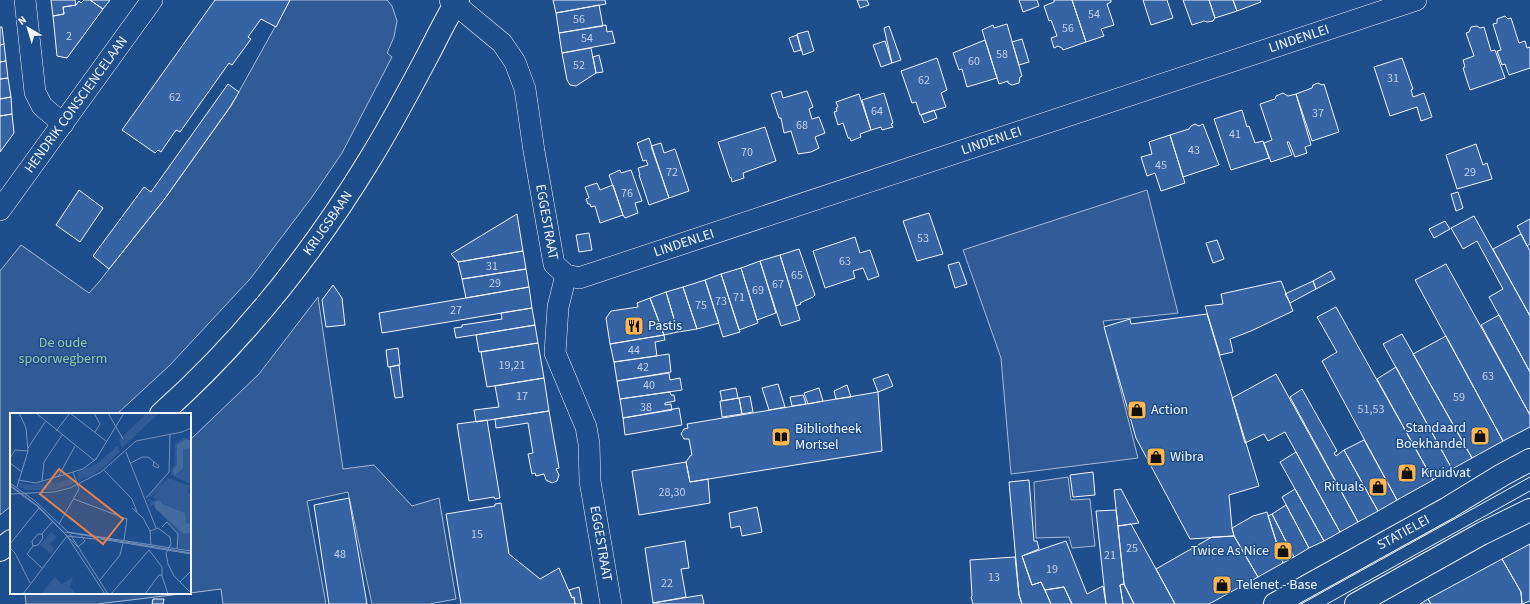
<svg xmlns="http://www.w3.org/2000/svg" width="1530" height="604" font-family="'Source Sans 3',sans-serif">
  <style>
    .built { fill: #305b95; stroke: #a8bbd7 }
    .building { fill: #3563a3; stroke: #f2f6ff }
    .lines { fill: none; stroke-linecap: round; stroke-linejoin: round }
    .minor-casing { stroke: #f2f6ff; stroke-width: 22 }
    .primary-casing { stroke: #f2f6ff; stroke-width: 24 }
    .minor { stroke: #1f4e8c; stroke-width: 21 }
    .primary { stroke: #1f4e8c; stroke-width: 22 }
    .tram { stroke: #f2f6ff; stroke-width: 1 }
    .labels { text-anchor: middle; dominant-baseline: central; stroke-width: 3; stroke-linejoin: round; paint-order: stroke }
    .number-label { font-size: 12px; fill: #c3d1e8 }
    .street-label { font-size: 14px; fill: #f2f6ff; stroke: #1f4e8c }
    .poi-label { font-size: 14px; fill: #f2f6ff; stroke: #1f4e8c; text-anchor: start }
    .park-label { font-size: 14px; fill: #97c8a6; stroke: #1f4e8c }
    .inset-road { fill: none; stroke: #7391ba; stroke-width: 1 }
    .view { fill: #ea8049; fill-opacity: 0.15; stroke: #ea8049; stroke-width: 2 }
    .inset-edge { fill: none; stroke: #f2f6ff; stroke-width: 2 }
  </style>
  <rect width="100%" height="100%" fill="#1f4e8c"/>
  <!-- built -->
  <path class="built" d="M290 0H387L392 6 397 21 394 37 387 53 392 57 342 153 312 197 250 279 170 365 117 414H11V506L0 515V271L21 245 89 293 98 283 164 200 231 106Z
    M1147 190 1178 313 1103 321 1138 458 1011 474 1001 358 963 250Z
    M318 297 343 469 374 465 412 506 439 498 456 599 429 604H372L348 492 307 501 326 604H223L221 589 190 593V440L259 374Z
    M1068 477 1071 500 1090 499 1095 546 1072 548 1069 537 1036 538 1034 482Z
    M25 593H189L97 604H26Z"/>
  <!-- building -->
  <path class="building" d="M51 0H75L76 5 63 7 64 14 53 16Z
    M84 0H90L103 9 67 58 57 56 53 16 64 14 63 7 76 5 79 1 81 3Z
    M90 0H110L103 9Z
    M215 0H290L276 27 261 19 248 37 251 39 232 65 229 63 180 132 176 130 161 152 158 150 155 153 122 130Z
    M553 0H605L606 4 556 13Z
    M857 0H867L869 5 860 8Z
    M1019 0H1037L1039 6 1023 12Z
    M1054 0H1072L1086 42 1063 50 1062 48 1058 46 1054 48 1051 38 1057 36 1051 20 1049 21 1044 6 1054 2Z
    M1072 0H1111V2L1107 4 1114 25 1101 29 1104 36 1086 42Z
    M1143 0H1167L1173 18 1151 25Z
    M1183 0H1209L1215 18 1213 21 1207 22 1204 21 1192 25Z
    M1209 0H1233L1237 11 1215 18Z
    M1233 0H1260L1261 2 1237 11Z
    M599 5 603 26 559 33 556 13Z
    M1505 16 1508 19 1511 18 1519 43 1525 41 1527 48 1530 47V68L1509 75 1505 64 1502 65 1497 51 1501 50 1493 24 1497 23V19Z
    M1007 24 1022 76 1020 77 1019 83 1012 85 1008 83V81L999 84 982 30 993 25 994 28Z
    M606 25 607 32 612 31 615 43 562 53 559 33Z
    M889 26 901 60 892 63 884 28Z
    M1477 26 1480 28 1484 27 1491 51 1495 50 1505 78 1470 90 1463 68 1465 67 1463 60 1474 56 1466 33 1469 32 1471 27Z
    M0 27H2L4 44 0 45Z
    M808 31 814 51 803 55 797 34Z
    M797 35 801 50 794 52 789 38Z
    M1022 39 1029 62 1019 65 1012 42Z
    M985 40 997 78 967 87 962 69 959 70 953 53Z
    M885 41 892 63 881 67 873 45Z
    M4 44 6 61 0 62V45Z
    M591 48 596 73 576 86 570 85 567 80 562 53Z
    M599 55 603 72 596 73 593 57Z
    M937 58 947 90 941 93 946 107 920 115 916 102 912 103 901 71Z
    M1402 58 1413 89 1411 90 1413 97 1424 93 1432 117 1421 121 1417 107 1390 116 1374 67Z
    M6 61 8 78 0 79V62Z
    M8 78 11 97 0 99V79Z
    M1318 83 1322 85 1324 84 1339 132 1312 141 1296 94 1312 88 1313 85Z
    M228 84 239 92 230 107 163 201 109 269 93 256 144 187 151 192Z
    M781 91 783 98 807 91 813 107 809 109 812 119 819 117 825 133 815 137 819 148 811 152 798 154 791 131 784 133 781 118H779L771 94Z
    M884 93 893 123 891 124 893 127 882 130 881 127 871 130 862 100Z
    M1283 93 1288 96 1296 94 1311 145 1305 147 1307 153 1295 157 1289 142H1287L1292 155 1271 162 1264 143 1272 140 1260 104 1275 99 1276 96Z
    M859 94 871 130 860 134 861 137 851 141 850 138H848L843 123 838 125 834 112 837 111 836 108 838 107 836 102Z
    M11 97 12 114 0 116V99Z
    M934 110 937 118 924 123 921 115Z
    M1242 110 1247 127 1249 126 1255 143 1263 141 1269 158 1231 170 1214 119Z
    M12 114 14 133 0 152V116Z
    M1195 124 1199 126 1203 124 1219 165 1183 177 1170 135 1189 129 1191 126Z
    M765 127 776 161 743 173 744 178 732 182 731 177 730 178 718 142Z
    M1170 135 1185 183 1161 191 1155 173 1147 176 1141 157 1152 154 1149 142Z
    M649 138 669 198 649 205 639 175H640L638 168 648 165 646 160 643 161 637 143Z
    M661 143 664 153 675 149 689 191 669 198 651 146Z
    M1476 144 1483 165 1487 163 1492 179 1457 189 1446 155Z
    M620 170 621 173 631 170 642 201 635 203 638 213 625 218 623 215 609 175Z
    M597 183 600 190 613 185 623 215 600 223 595 206 591 207 590 204H588L586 199 589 198 585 187Z
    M79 190 103 208 80 242 56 225Z
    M1458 192 1463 208 1456 211 1451 194Z
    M929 213 943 254 917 261 903 221Z
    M517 214 523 251 458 262 451 254Z
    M1474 216 1530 316V372L1489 297 1503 289 1477 241 1463 249 1451 228Z
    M1530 219V244L1527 246 1517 226Z
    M1445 221 1450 229 1434 238 1429 229Z
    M589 233 592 250 579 252 576 235Z
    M1521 234 1530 251V316L1493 249Z
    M855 237 860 253 870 250 879 276 868 280 863 268 853 271 855 278 825 288 813 251Z
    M1217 240 1224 259 1213 263 1206 243Z
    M799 249 815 295 813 297 800 303 801 304 796 306 780 255Z
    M523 251 526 269 462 279 458 262Z
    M780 255 800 320 781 326 760 261Z
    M760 261 776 313 757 320 741 268Z
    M959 262 967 284 955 288 948 265Z
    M1446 264 1530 415V427L1503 441 1415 280Z
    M741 268 758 323 739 330 721 274Z
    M526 269 529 287 466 298 462 279Z
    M1331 271 1335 279 1316 289 1313 281Z
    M721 274 740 332 723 337 705 280Z
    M705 280 719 323 697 329 683 287Z
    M1281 281 1293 311 1251 331 1230 339 1233 352 1220 355 1205 306 1223 304 1221 294Z
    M1313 281 1316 289 1290 303 1285 294Z
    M333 285 342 298 345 325 326 327 322 300Z
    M529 287 532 308 382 333 379 313Z
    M683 287 697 329 678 332 666 292Z
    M666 292 678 332 664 335 650 298Z
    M650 298 664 335 610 344 606 318 611 311 638 307 637 303Z
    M1336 307 1433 480 1397 500 1322 361 1337 352 1317 317Z
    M532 308 535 325 456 338 454 328 462 327V325L502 319 501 313Z
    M1207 314 1259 486 1229 495 1232 528 1234 536 1190 539 1136 438 1104 327 1130 319 1131 324Z
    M1499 315 1530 372V415L1481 325Z
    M535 325 538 343 479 352 476 335Z
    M1402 334 1472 458 1452 469 1383 344Z
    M664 335 665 340 655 342 657 356 614 362 610 344Z
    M1446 336 1503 441 1472 458 1413 354Z
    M538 343 544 378 487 387 481 352Z
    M398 348 400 365 388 367 386 350Z
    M669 354 671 372 617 381 614 362Z
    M399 365 403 397 395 398 390 367Z
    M1396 367 1452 469 1433 480 1377 379Z
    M669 373 670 380 680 378 682 390 620 399 617 381Z
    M888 374 893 386 878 392 873 379Z
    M1276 374 1358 522 1340 532 1285 432 1268 441 1264 434 1245 443 1232 398Z
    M544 378 549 411 476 422 474 410 499 407 495 386Z
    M778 384 785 407 769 410 762 388Z
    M847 385 851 397 836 399 834 391Z
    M736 388 738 398 722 401 720 391Z
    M819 388 823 401 808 404 804 393Z
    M1302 389 1337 451 1334 453 1336 456 1344 450 1378 511 1358 522 1290 397Z
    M670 392 671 395H674L675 401 665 403V405L671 404 672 410 623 418 620 399Z
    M878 392 882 451 690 482 686 462 690 456 692 455 689 439H684L681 434 684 429 688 428 687 424Z
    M803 395 806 404 792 406 790 397Z
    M750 396 753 412 742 414 739 398Z
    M739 398 742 414 722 417 720 401Z
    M679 408 682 425 625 435 623 418Z
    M549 411 559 468 556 469 559 475 557 481 552 483 546 480 544 474 536 476 535 473 532 474 528 454 533 453 528 423 496 428 495 419Z
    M487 420 500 498 495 499 494 497 469 501 457 424Z
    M1364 440 1397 500 1378 511 1344 450Z
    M1296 452 1340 532 1324 541 1280 462Z
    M686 462 690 482 708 479 710 503 639 515 632 471Z
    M1093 472 1095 495 1073 497 1070 475Z
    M1029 480 1034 541H1037L1039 549 1022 556 1032 585 1041 582 1051 604H1022L1019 595 1009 482Z
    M1121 489 1139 523 1118 526 1114 490Z
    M1295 489 1324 541 1309 548 1282 497Z
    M349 498 367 604H329L314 505Z
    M501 503 509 554 540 579 559 568 572 598 574 597 575 604H461L446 514 495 506V504Z
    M1286 505 1309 548 1294 557 1272 514Z
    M757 507 762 532 742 536 740 526 731 528 729 513Z
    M1116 510 1124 584 1120 585 1123 604H1106L1096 511Z
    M1267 512 1283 563 1258 577 1234 536 1232 528 1253 516Z
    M1272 514 1294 557 1283 563 1268 516Z
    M1131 524 1156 569 1175 604H1134L1124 584 1118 526Z
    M1234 536 1258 577 1209 604H1175L1156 569 1212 537Z
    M685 541 689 568 681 569 686 597 653 603 645 548Z
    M1066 541 1087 594 1103 586 1106 604H1072L1064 587 1045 590 1041 582 1032 585 1022 556Z
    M1530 544V601L1522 604 1521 592 1502 559Z
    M1015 557 1019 595 1022 604H973L971 597 972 596 970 560Z
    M1502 559 1521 592 1522 604H1431L1428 599Z
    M1124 584 1134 604H1123L1120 585Z
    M579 587 582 604H575L574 597 572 598 569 590Z
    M1064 587 1072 604H1051L1045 590Z
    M702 595 704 604H653V603Z
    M153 599H164L163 604H152Z
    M1428 599 1431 604H1420Z"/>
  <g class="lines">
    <defs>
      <g id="minor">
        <path d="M25 0 35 92 42 106 63 124"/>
        <path id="s1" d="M450 0 502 43 515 62 525 89 534 151 554 264 566 275"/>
        <path id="s2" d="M0 210 152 0"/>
        <path id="s3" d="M566 275 579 278 591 274 1416 0"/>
        <path id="s4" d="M566 275 558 307 555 353 586 427 589 444 590 481 611 604"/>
      </g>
      <g id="primary">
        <path id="s5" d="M161 414C243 341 313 253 370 159 391 125 410 89 429 53 438 36 447 16 458 0"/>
        <path d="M0 550 11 541"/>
        <path id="s6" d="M1275 604 1448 508 1502 475 1530 460"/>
        <path d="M1356 604 1481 534 1530 510"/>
      </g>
    </defs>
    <!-- minor casing -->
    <use href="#minor" class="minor-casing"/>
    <!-- primary casing -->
    <use href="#primary" class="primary-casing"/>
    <!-- minor -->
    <use href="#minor" class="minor"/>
    <!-- primary -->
    <use href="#primary" class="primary"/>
    <!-- tram -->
    <path class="tram" d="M1301 604 1530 477
      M1327 604 1530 491"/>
  </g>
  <!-- icons -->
  <defs>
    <symbol id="restaurant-square" viewBox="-11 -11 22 22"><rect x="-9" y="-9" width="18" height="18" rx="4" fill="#ffb74d" stroke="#1f4e8c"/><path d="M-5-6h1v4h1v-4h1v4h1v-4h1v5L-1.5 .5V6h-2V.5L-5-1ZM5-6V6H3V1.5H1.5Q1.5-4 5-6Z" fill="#111"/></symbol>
    <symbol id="shop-square" viewBox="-11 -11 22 22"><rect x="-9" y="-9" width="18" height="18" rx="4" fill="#ffb74d" stroke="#1f4e8c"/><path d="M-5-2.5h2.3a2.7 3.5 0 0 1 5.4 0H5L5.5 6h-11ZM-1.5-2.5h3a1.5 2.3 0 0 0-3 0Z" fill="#111"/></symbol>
    <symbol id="library-square" viewBox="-11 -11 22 22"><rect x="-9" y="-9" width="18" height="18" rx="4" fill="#ffb74d" stroke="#1f4e8c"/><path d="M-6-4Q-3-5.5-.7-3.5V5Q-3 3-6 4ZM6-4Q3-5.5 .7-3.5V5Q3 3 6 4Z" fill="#111"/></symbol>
  </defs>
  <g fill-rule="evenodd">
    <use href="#restaurant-square" x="623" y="315" width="22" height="22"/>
    <use href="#shop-square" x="1126" y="399" width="22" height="22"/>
    <use href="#shop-square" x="1469" y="425" width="22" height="22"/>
    <use href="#library-square" x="770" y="426" width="22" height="22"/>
    <use href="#shop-square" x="1145" y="446" width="22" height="22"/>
    <use href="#shop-square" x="1396" y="462" width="22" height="22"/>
    <use href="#shop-square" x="1367" y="476" width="22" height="22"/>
    <use href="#shop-square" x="1272" y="540" width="22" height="22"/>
    <use href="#shop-square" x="1211" y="574" width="22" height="22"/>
  </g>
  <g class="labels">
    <!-- number labels -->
    <g class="number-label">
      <text x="1094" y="14">54</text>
      <text x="579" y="19">56</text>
      <text x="1068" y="28">56</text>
      <text x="69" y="36">2</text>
      <text x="587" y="38">54</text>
      <text x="1002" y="54">58</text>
      <text x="974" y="61">60</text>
      <text x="579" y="65">52</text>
      <text x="1393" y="78">31</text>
      <text x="924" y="80">62</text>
      <text x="175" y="97">62</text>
      <text x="877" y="111">64</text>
      <text x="1318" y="113">37</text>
      <text x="802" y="125">68</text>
      <text x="1235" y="134">41</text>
      <text x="1194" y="150">43</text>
      <text x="747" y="152">70</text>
      <text x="1161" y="165">45</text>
      <text x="672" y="172">72</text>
      <text x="1470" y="172">29</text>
      <text x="627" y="193">76</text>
      <text x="923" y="238">53</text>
      <text x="845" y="261">63</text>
      <text x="492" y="266">31</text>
      <text x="797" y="275">65</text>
      <text x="495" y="283">29</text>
      <text x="778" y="284">67</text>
      <text x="758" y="290">69</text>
      <text x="739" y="297">71</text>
      <text x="721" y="301">73</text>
      <text x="701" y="305">75</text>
      <text x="456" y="310">27</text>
      <text x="634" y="350">44</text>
      <text x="512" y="365">19,21</text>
      <text x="643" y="367">42</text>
      <text x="1488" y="376">63</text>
      <text x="649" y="385">40</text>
      <text x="522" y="396">17</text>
      <text x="1459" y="397">59</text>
      <text x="646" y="407">38</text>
      <text x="1371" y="409">51,53</text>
      <text x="672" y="492">28,30</text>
      <text x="477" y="534">15</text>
      <text x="1132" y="548">25</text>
      <text x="340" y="554">48</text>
      <text x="1110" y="555">21</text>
      <text x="1052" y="569">19</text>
      <text x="994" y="577">13</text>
      <text x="667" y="583">22</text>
    </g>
    <!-- street labels -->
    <g class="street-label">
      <text stroke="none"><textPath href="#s3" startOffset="772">LINDENLEI</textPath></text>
      <text stroke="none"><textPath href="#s2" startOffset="130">HENDRIK CONSCIENCELAAN</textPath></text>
      <text stroke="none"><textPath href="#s3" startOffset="448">LINDENLEI</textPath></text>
      <text stroke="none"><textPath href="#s1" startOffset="254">EGGESTRAAT</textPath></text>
      <text stroke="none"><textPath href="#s5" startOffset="254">KRIJGSBAAN</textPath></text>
      <text stroke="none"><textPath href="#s3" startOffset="124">LINDENLEI</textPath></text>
      <text stroke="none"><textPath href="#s6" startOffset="147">STATIELEI</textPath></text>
      <text stroke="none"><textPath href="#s4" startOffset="277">EGGESTRAAT</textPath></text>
    </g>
    <!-- poi labels -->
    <g class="poi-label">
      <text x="648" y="326">Pastis</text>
      <text x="1151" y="410">Action</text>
      <text x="1466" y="428" text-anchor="end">Standaard<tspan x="1466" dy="16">Boekhandel</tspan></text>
      <text x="795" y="429">Bibliotheek<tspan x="795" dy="16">Mortsel</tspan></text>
      <text x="1170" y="457">Wibra</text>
      <text x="1421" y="473">Kruidvat</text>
      <text x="1364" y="487" text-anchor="end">Rituals</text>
      <text x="1269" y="551" text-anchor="end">Twice As Nice</text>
      <text x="1236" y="585">Telenet - Base</text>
    </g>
    <!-- park labels -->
    <g class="park-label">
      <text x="63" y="343">De oude<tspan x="63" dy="16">spoorwegberm</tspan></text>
    </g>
  </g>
  <!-- overview -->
  <g transform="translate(10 413)">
    <rect width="181" height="181" fill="#1f4e8c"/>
    <path d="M137 0H149L112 35 109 27ZM174 24 181 28 176 26 167 32V52L163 60 173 57V36L178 33 181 35V71L161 62 162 55 165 52V31ZM107 33 110 38 95 53 81 63 68 67 67 60 88 50ZM157 63 150 74 158 65 181 73 177 79 181 82V109L176 111 174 106 152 101 175 121 181 120 180 137 169 135 168 120 143 92 139 94 141 88 138 89V85L143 88 148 86H144V83L150 74 141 84H138ZM64 65V71L44 77H16L8 73 9 70 25 72 42 67 44 71ZM41 119 47 124 40 131 45 136 41 141 30 132ZM45 164 52 171 63 164 60 174 66 181H31Z" fill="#305b95"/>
    <path d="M176 26 181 28V35L173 36V56L164 62 163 58 167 52V32ZM149 87 152 91 175 100 176 111 181 109V120L174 121 146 96 144 90Z" fill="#446ba0"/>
    <path class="inset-road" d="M26 0 85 48M84 0 90 11 85 19M98 0 113 26M46 18 60 0 96 28M18 35 35 9M116 39 146 115M0 45 5 37 18 38M0 50 12 59M121 50 132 44H138L149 53 148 55 143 53 144 49M94 57 122 86 127 99M48 64 65 33M8 67 26 70 73 56 86 46 114 0M32 68 34 49 52 22M0 70 25 88 58 119 181 138M0 72 28 93 68 134 75 128 71 122M0 73 27 93 57 123 95 181M7 74 18 38 16 15 9 0M0 81 44 79 60 75 91 59 126 28 172 19 181 15M136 85 159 59 160 22M64 86 117 106 114 127M122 95 133 105 140 118 141 132M49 111 69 76 63 59M152 114 157 109 168 121 167 136M140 118 148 115 160 124 161 131 156 140 158 151 164 163 181 180M55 119 181 140M32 121 42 109M60 121 98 181M57 123 85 126M91 126 181 141M0 131 29 95M23 133 22 128 28 121H32L33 125 28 132 23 133 17 141 32 155M0 135 5 140 20 170M139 137 152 154V163L158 181M90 167 110 142 113 130M170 169 181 158M13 181 57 123M101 181 139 137M135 181 149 162H152"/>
    <path class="view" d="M49 56 113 106 93 131 30 81Z"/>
    <rect width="181" height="181" class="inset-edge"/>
  </g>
  <!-- north arrow -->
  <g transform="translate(28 28) rotate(322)" stroke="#1f4e8c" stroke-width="3" paint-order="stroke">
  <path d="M0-3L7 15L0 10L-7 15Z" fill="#f2f6ff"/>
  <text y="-6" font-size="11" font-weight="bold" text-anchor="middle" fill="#f2f6ff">N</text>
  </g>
</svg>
